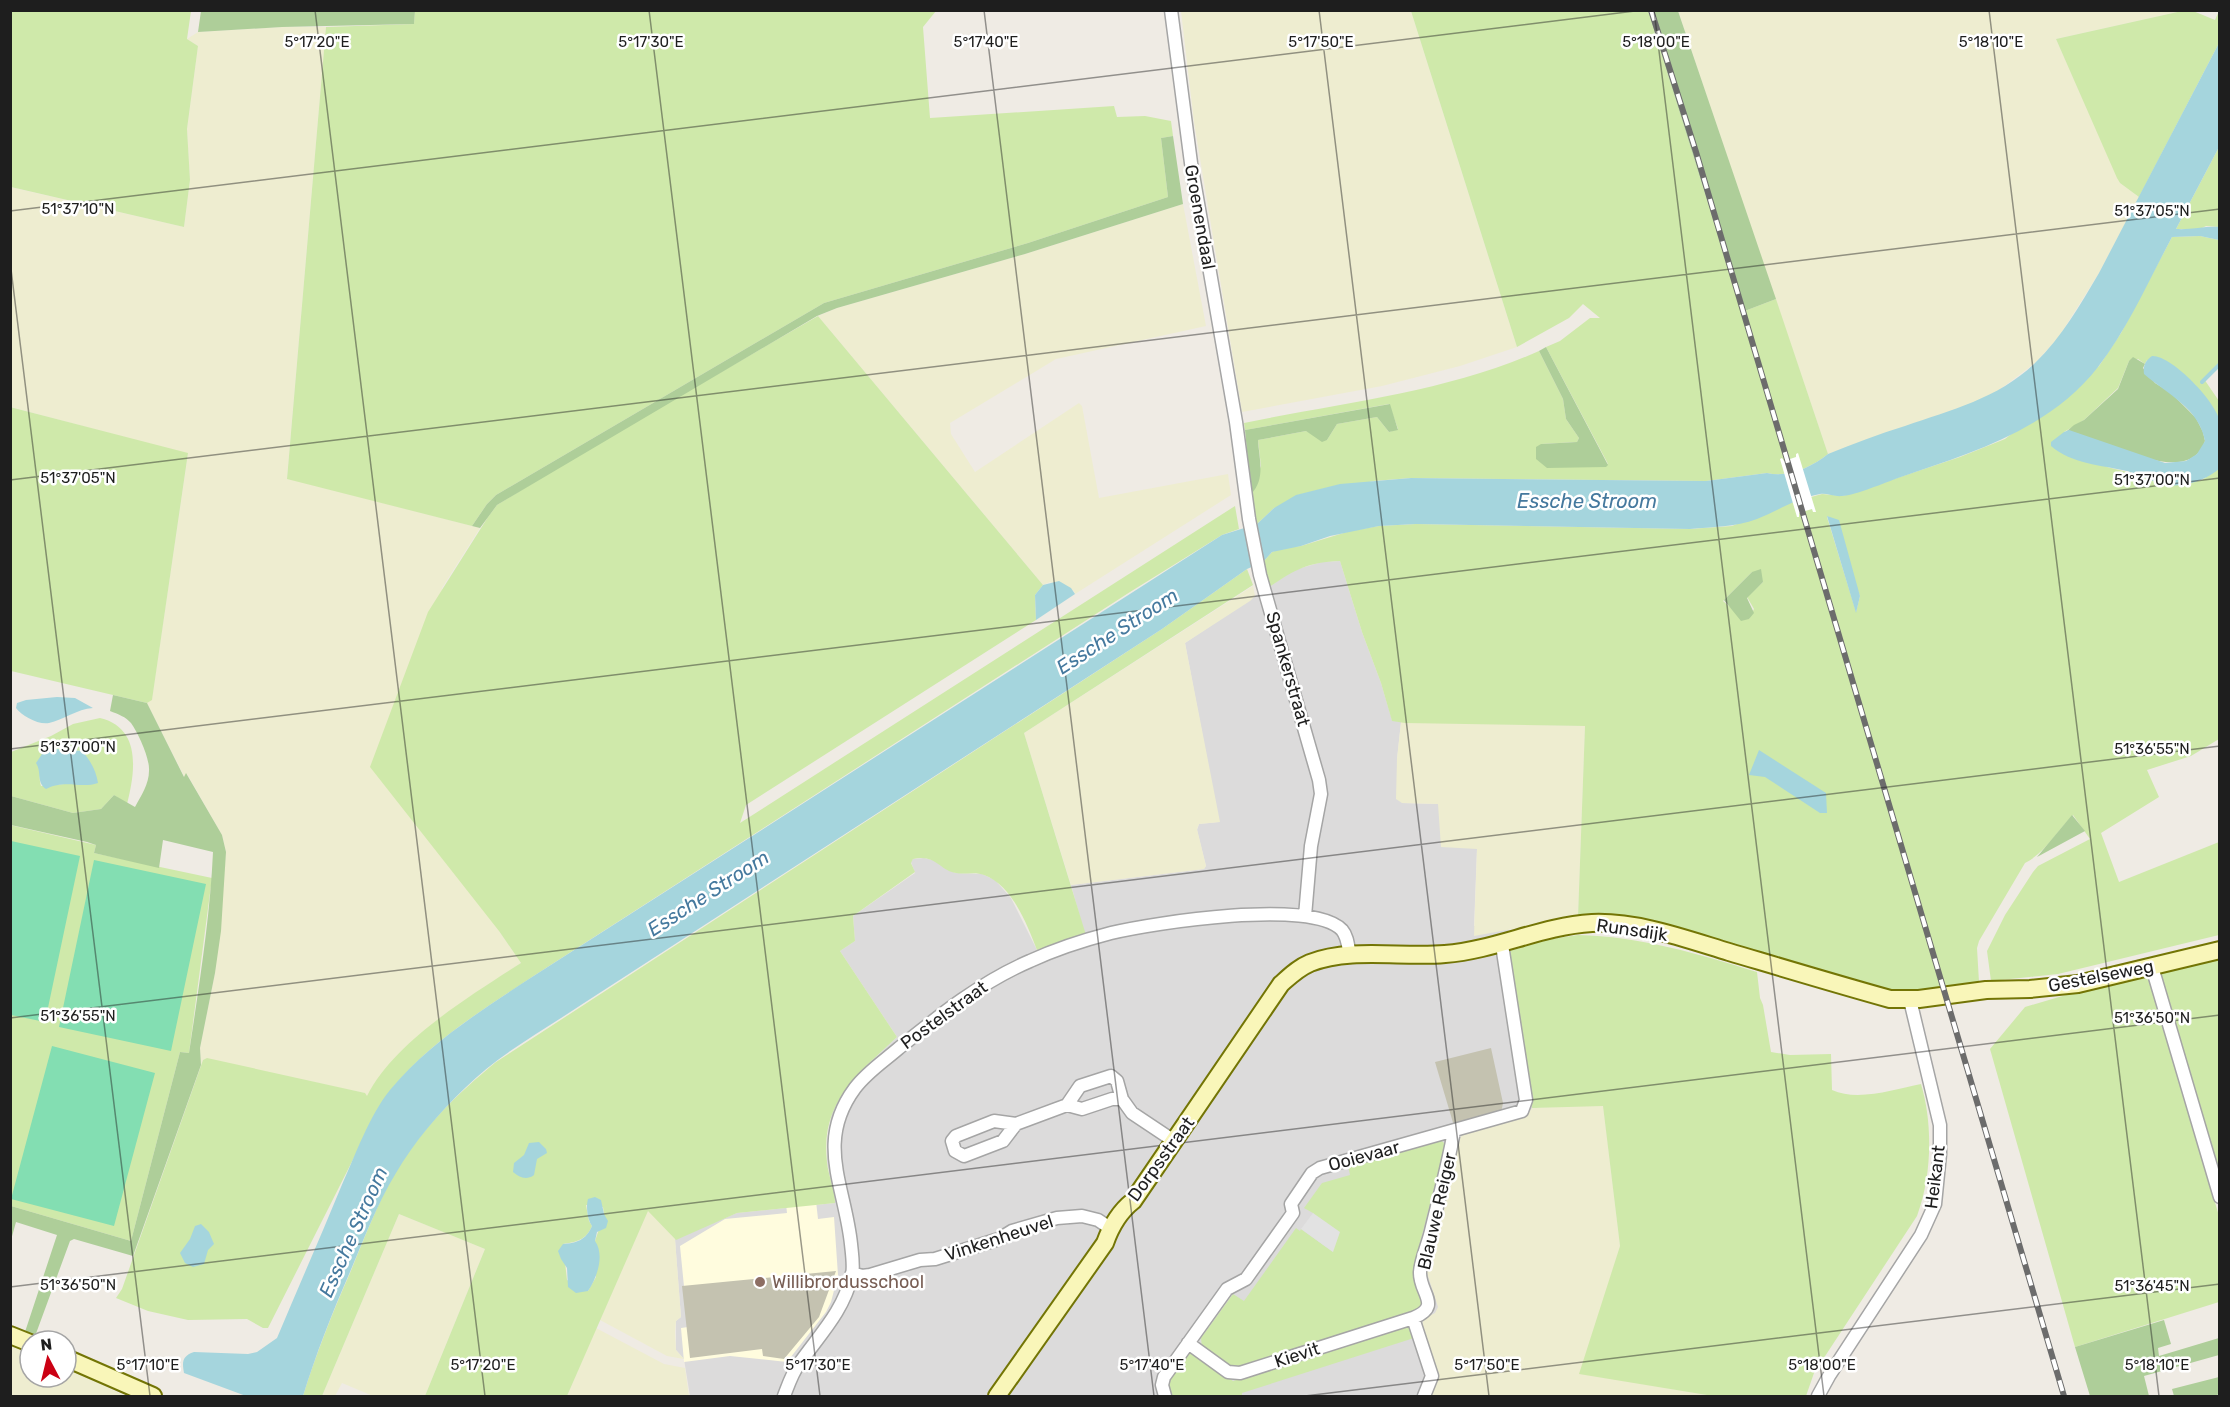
<svg xmlns="http://www.w3.org/2000/svg" width="2230" height="1407" font-family="Rubik,sans-serif">
  <style>
    .residential { fill: #dcdbdb }
    .education { fill: #fffcde }
    .construction { fill: #c4c2b0 }
    .farmland { fill: #eeedd0 }
    .grass { fill: #cfe9aa; fill-rule: evenodd }
    .forest { fill: #aece99 }
    .pitch { fill: #83deb2 }
    .parking { fill: #e2e2e2 }
    .water { fill: #a5d5dd }
    .pier { fill: #fff }
    .lines { fill: none; stroke-linecap: round; stroke-linejoin: round }
    .stream { stroke: #a5d5dd; stroke-width: 4 }
    .street-casing { stroke: #a5a5a5; stroke-width: 15 }
    .secondary-casing { stroke: #737505; stroke-width: 20 }
    .street { stroke: #fff; stroke-width: 12 }
    .secondary { stroke: #f9f6b9; stroke-width: 16 }
    .rail-casing { stroke: #6c6c6c; stroke-width: 6 }
    .rail { stroke: #fff; stroke-width: 4; stroke-dasharray: 11; stroke-linecap: butt }
    .ticks { fill: none; stroke: #1e1e1e; stroke-width: 1.5; stroke-opacity: 0.45 }
    .education-dot { fill: #8d6e63; stroke: #fff; stroke-width: 2 }
    .labels { text-anchor: middle; dominant-baseline: central; stroke-width: 5; stroke-linejoin: round; paint-order: stroke }
    .street-label { font-size: 18px; fill: #1e1e1e; stroke: #fff }
    .education-label { font-size: 18px; fill: #785e54; stroke: #fff; text-anchor: start }
    .water-label { font-size: 20px; font-style: italic; fill: #45799e; stroke: #fff }
    .ticks-label { font-size: 15px; text-anchor: middle; fill: #1e1e1e; stroke: #fff; stroke-width: 5; stroke-linejoin: round; paint-order: stroke }
  </style>
  <rect width="100%" height="100%" fill="#efebe4"/>
  <!-- residential -->
  <path class="residential" d="M1340 561 1362 632 1381 683 1392 720 1401 722 1397 759 1402 803 1438 804 1477 849 1474 926 1507 922 1540 1125 1461 1396H690L684 1359 676 1350V1321L681 1317 675 1239 737 1213 835 1203 827 1162V1142L832 1111 848 1083 897 1037 840 951 855 941 853 916 915 873 911 862 913 859 924 858 936 861 955 873 982 874 995 880 1011 898 1037 950 1085 935 1071 885 1204 869 1206 866 1197 830 1199 824 1219 822 1185 643 1294 570 1322 562Z"/>
  <!-- education -->
  <path class="education" d="M816 1201 818 1219 834 1217 838 1275 831 1302 826 1312 787 1362 730 1356 684 1362 681 1328 688 1327 680 1246 725 1219 787 1213 786 1204Z"/>
  <!-- construction -->
  <path class="construction" d="M1491 1048 1503 1103 1501 1113 1454 1126 1435 1062Z
    M836 1271 819 1317 784 1359 763 1356 762 1349 690 1358 682 1286Z"/>
  <!-- farmland -->
  <path class="farmland" d="M1181 11H1411L1517 347 1460 366 1382 386 1242 412 1194 122Z
    M1678 11H2182L2056 39 2120 183 2139 197 2099 273 2058 338 2035 363 1995 393 1971 404 1828 454Z
    M282 27H326L287 478 480 528 442 588 499 931 521 963 477 992 428 1028 394 1059 367 1097 364 1093 207 1059 203 1060 201 1065 200 1048 215 973 226 852 222 835 187 774 185 778 147 703 152 699 188 454 11 407 10 187 184 227 190 180 187 129 198 46 187 39 198 32Z
    M1183 204 1206 326 1056 359 950 423 951 434 975 472 1079 403 1082 406 1099 498 1228 474 1231 495 1075 594 1074 591 1050 582 1043 585 818 316 837 308 1025 254Z
    M1253 586 1255 596 1250 601 1185 643 1220 822 1199 824 1197 829 1206 866 1204 869 1071 885 1024 733Z
    M1401 722 1585 726 1578 917 1474 936 1477 849 1441 847 1438 804 1402 803 1396 799 1397 759Z
    M1603 1105 1620 1246 1609 1282 1673 1389 1713 1396H1429L1422 1328 1423 1319 1435 1313 1438 1307 1427 1273 1460 1138 1464 1133 1527 1115 1532 1108Z
    M648 1210 675 1239 681 1317 676 1321 675 1332 676 1350 684 1359 667 1356 600 1320Z
    M399 1214 485 1249 425 1396H373L342 1383 335 1396H322Z
    M596 1328 664 1364 685 1368 689 1396H567Z
    M10 1344 30 1351V1377H66V1367L125 1396H11Z"/>
  <!-- grass -->
  <path class="grass" d="M11 10 191 11 187 39 198 46 187 129 190 180 184 227 11 187Z
    M415 10 936 11 923 27 930 118 1114 106 1117 117 1145 116 1171 121 1173 136 1161 138 1168 197 1028 243 824 303 496 495 487 504 472 526 287 479 326 27 414 24Z
    M1411 11H1648L1742 312 1776 299 1828 454C1812 467 1788 478 1767 473L1706 481 1411 478 1373 481 1274 508 1257 524 1251 494 1261 466 1258 440 1306 431 1327 440 1337 424 1377 417 1389 432 1398 429 1389 404 1245 430 1244 423C1341 403 1448 392 1539 351L1563 399 1566 419 1579 438 1577 442 1541 444 1608 464 1546 347 1560 341 1590 318H1600L1583 304 1569 318 1517 347Z
    M2182 11H2193L2215 20 2219 11V43L2139 197 2120 183 2117 178 2056 39Z
    M2219 147V227L2206 226 2200 229H2176Z
    M2200 236 2219 240V363L2204 379 2219 401V419L2206 399 2147 360 2145 364 2138 359 2129 361 2118 388 2084 420 2064 432 2107 467 2180 485 2202 480 2219 468V739L2191 756 2147 770 2159 797 2101 833 2119 882 2219 842V935L2058 974 1991 981 1987 951 2005 915 2033 872 2038 866 2090 839 2073 815C2057 831 2045 853 2025 863L1979 941 1977 948 1979 982 1943 986 1897 996 1741 947 1679 930 1578 917 1585 726 1405 723 1392 721 1381 683 1362 632 1340 561C1308 562 1294 570 1268 588L1263 562 1272 552 1283 548 1301 546 1350 531 1379 526 1416 524 1690 529 1732 526 1786 504 1822 494 1843 496 1960 457 2005 439 2099 366 2121 333 2172 237ZM1828 516 1860 596 1856 612 1827 517ZM1752 572 1763 582 1747 597 1754 609 1749 619H1744L1723 601Z
    M818 316 1043 585 1035 595 1036 620 746 805 740 823 1235 506 1239 529 1222 535 1130 592 532 977C477 1014 417 1049 380 1106L268 1328H263L247 1319 188 1320 148 1311 116 1298 122 1289 203 1060 207 1058 365 1093 367 1096C395 1041 470 996 521 963L499 931 370 767 428 612 488 517 497 505 603 440Z
    M10 407 188 453 152 700 147 703 11 671Z
    M1247 569 1253 585 1024 733 1086 935 1037 950C1027 924 1012 885 984 875 975 871 965 875 956 873 940 871 936 854 913 859L911 863 915 872 853 916 855 941 840 951 897 1037C858 1074 820 1102 827 1162 828 1175 835 1189 835 1203L737 1213 676 1240 648 1211 567 1396H425L485 1249 399 1214 322 1396H303C316 1354 332 1314 350 1273 364 1239 377 1204 395 1173 421 1129 457 1094 496 1062L1162 629ZM586 1205 603 1207 604 1214 595 1241 596 1277 588 1291 567 1280 563 1244C577 1242 586 1240 592 1226L589 1221Z
    M100 718C142 728 135 773 127 804L114 795 101 809 73 813 11 796V752L51 736 73 724ZM56 749 82 751 76 783 41 786C36 769 46 761 56 749Z
    M10 825 96 845 94 853 212 878 189 1053 180 1052 131 1241 11 1206Z
    M1578 935C1639 936 1699 954 1757 972L1760 998 1763 1005 1771 1052 1790 1055 1831 1054 1832 1090C1858 1102 1895 1089 1921 1084 1933 1124 1932 1176 1917 1216L1814 1373 1806 1396H1713L1579 1374 1620 1246 1603 1106 1532 1108 1510 951 1544 940Z
    M2219 953V1175L2161 979 2160 966Z
    M2147 971 2219 1216V1302L2075 1347 1990 1049 2025 1007Z
    M1441 1140 1448 1147 1438 1180 1436 1181 1414 1266V1275L1423 1303 1418 1310 1235 1370 1202 1348 1201 1338 1233 1294 1244 1301 1296 1228 1300 1231 1301 1229 1333 1252 1313 1213 1304 1208 1322 1183 1350 1175 1348 1165Z
    M1404 1325 1410 1327 1414 1338 1242 1393V1396H1169L1166 1382 1188 1353 1196 1354 1233 1381Z"/>
  <!-- forest -->
  <path class="forest" d="M201 11 415 10V11L414 24 282 27 198 32Z
    M1648 11H1678L1776 299 1742 312Z
    M1173 136 1183 204 1025 254 837 308 817 316 497 505 480 528 472 526 487 504 496 495 824 303 1028 243 1168 197 1161 138Z
    M1546 347 1608 465 1606 467 1547 468 1536 459V447L1541 444 1577 442 1579 438 1566 419 1563 399 1539 351Z
    M2133 357 2145 364 2143 368 2155 383 2171 393 2196 418 2203 432 2205 441C2188 492 2099 436 2067 431L2074 425 2084 420 2118 389 2129 361Z
    M1390 404 1398 430 1389 432 1377 417 1337 424 1327 440 1322 442 1306 431 1258 440C1259 459 1266 479 1251 494L1245 430Z
    M1761 569 1763 582 1747 598 1754 613 1749 619 1741 621 1724 600 1752 572Z
    M113 695 147 703 184 777 186 773 222 835 226 852 221 931 215 973 200 1048 201 1065 133 1256 74 1239 70 1241 34 1339 24 1335 57 1235 16 1222 11 1240V1206L131 1241 180 1052 189 1053C199 986 210 919 213 852L163 840 159 868 94 853 96 845 87 842 11 825V796L73 813 101 809 114 795 135 807C141 796 149 784 149 771 150 758 138 733 131 723 126 717 118 714 110 711Z
    M2072 815 2085 831 2037 857Z
    M2164 1320 2171 1344 2158 1348 2159 1356 2219 1338V1355L2144 1376 2149 1396H2090L2075 1347Z
    M2219 1377V1392L2217 1396H2174L2172 1389Z"/>
  <!-- pitch -->
  <path class="pitch" d="M11 841 80 856 45 1022 11 1015Z
    M94 860 206 884 171 1051 59 1027Z
    M52 1046 155 1073 114 1226 11 1199Z"/>
  <!-- parking -->
  <path class="parking" d="M1313 1213 1340 1232 1333 1252 1301 1229Z"/>
  <!-- water -->
  <path class="water" d="M2219 43V147L2176 229C2191 230 2205 226 2219 227V240L2200 236 2172 237C2149 280 2128 328 2098 367 2049 430 1971 453 1898 478 1884 483 1856 495 1842 496 1835 497 1827 493 1820 494 1796 498 1778 511 1757 519 1735 527 1712 527 1690 529L1416 524 1379 526 1330 536 1301 546 1272 552 1263 562 1247 569 1162 629 584 1003C544 1030 499 1054 465 1088 439 1113 414 1142 396 1173 377 1204 364 1239 350 1272 332 1313 316 1354 303 1396H246L184 1373C182 1362 182 1356 194 1352L248 1354 257 1352 277 1338C298 1288 320 1238 341 1187 355 1156 369 1116 390 1090 429 1043 482 1010 532 977L1222 535 1257 524 1274 508 1296 495 1340 484 1411 478 1706 481 1767 473C1788 478 1812 467 1828 454 1853 444 1879 434 1905 426 1951 410 1999 398 2035 363 2062 337 2080 305 2099 273Z
    M2152 356C2172 355 2217 403 2220 422 2221 437 2220 453 2220 468 2209 478 2195 483 2181 485 2162 488 2144 476 2127 471 2101 465 2072 464 2051 446V442L2064 432 2069 430 2165 463 2186 461 2197 454 2205 441C2199 408 2167 394 2144 374 2143 366 2145 361 2152 356Z
    M1827 516 1839 520 1860 596 1856 613Z
    M1059 581 1071 588 1075 594 1036 620 1035 595 1043 585Z
    M57 697 75 698 93 708C77 709 63 720 49 723 38 725 22 716 16 708L17 703 26 700Z
    M56 749 82 751C90 760 96 770 98 783 80 789 66 779 46 789 36 782 42 772 36 763L44 751Z
    M1759 750 1826 793 1827 813H1820L1765 777 1749 775Z
    M539 1142 546 1149 547 1153 537 1159 534 1175C526 1181 519 1177 513 1172L514 1163 524 1155 529 1143Z
    M595 1197 601 1200 604 1214 608 1221 606 1228 597 1232 595 1241C605 1255 597 1278 588 1291L576 1293 568 1287 567 1268 561 1259 558 1251 563 1244C577 1243 586 1240 592 1226 587 1219 586 1206 588 1199Z
    M201 1224 209 1232 214 1244 208 1250 204 1264 193 1267 185 1263 180 1253 190 1239 195 1226Z"/>
  <!-- pier -->
  <path class="pier" d="M1798 453 1816 512H1813L1812 509 1802 512 1799 513V517H1797L1780 459 1782 458 1784 461 1796 457V454Z"/>
  <g class="lines">
    <!-- stream -->
    <path class="stream" d="M2202 382 2220 364"/>
    <defs>
      <path id="street" d="M1171 10 1191 163 1236 422 1249 519 1260 575 1319 780 1321 794 1311 846 1305 916
        M2152 967 2220 1197
        M1067 1105 1080 1086 1111 1076 1117 1081 1122 1099
        M1016 1124 1003 1141 964 1156 955 1151 952 1141 956 1136 994 1121 1016 1124 1067 1105 1082 1109 1112 1099H1122L1132 1113 1174 1141
        M852 1273 862 1276 870 1275 920 1260 935 1259 999 1239 1012 1231 1057 1218 1082 1216 1098 1220 1110 1228
        M1413 1318 1432 1376 1424 1396
        M1188 1343 1228 1372 1240 1373 1413 1318C1443 1306 1419 1293 1420 1272 1421 1259 1428 1244 1431 1231 1439 1198 1448 1165 1454 1131
        M784 1396C788 1386 792 1373 799 1364 820 1334 843 1312 852 1275 854 1266 852 1254 851 1244 845 1186 815 1142 855 1088 867 1072 884 1061 899 1048 940 1015 981 982 1030 961 1056 949 1084 940 1111 933 1153 923 1312 898 1342 930 1348 937 1348 947 1350 956
        M1165 1396 1162 1385 1164 1377 1227 1289 1246 1279 1293 1213 1291 1204 1312 1173 1320 1168 1522 1111 1526 1100 1502 945
        M1818 1396 1829 1376 1921 1235 1935 1204 1940 1154V1125L1910 1000"/>
      <path id="secondary" d="M10 1335 30 1343
        M66 1358 153 1396
        M997 1396 1105 1243C1111 1226 1119 1212 1133 1201L1281 984C1290 976 1298 968 1310 963 1351 947 1402 958 1445 954 1496 950 1541 926 1592 923 1637 921 1686 939 1729 952 1783 968 1836 984 1890 999H1919L1986 990 2030 989 2078 984 2220 950"/>
    </defs>
    <!-- street casing -->
    <use href="#street" class="street-casing"/>
    <!-- secondary casing -->
    <use href="#secondary" class="secondary-casing"/>
    <!-- street -->
    <use href="#street" class="street"/>
    <!-- secondary -->
    <use href="#secondary" class="secondary"/>
    <defs>
      <path id="rail" d="M1651 10 1696 152 2064 1396"/>
    </defs>
    <!-- rail casing -->
    <use href="#rail" class="rail-casing"/>
    <!-- rail -->
    <use href="#rail" class="rail"/>
  </g>
  <!-- ticks -->
  <path class="ticks" d="M315 10 485 1396M649 10 820 1396M984 10 1154 1396M1319 10 1489 1396M1654 10 1824 1396M1989 10 2159 1396M10 211 1643 10M10 261 150 1396M10 480 2220 209M10 749 2220 478M10 1018 2220 746M10 1287 2220 1015M1305 1396 2220 1284"/>
  <!-- markers -->
  <circle class="education-dot" cx="760" cy="1282" r="6"/>
  <g class="labels">
    <!-- street labels -->
    <g class="street-label">
      <text transform="translate(1200 217) rotate(80)">Groenendaal</text>
      <text transform="translate(1288 669) rotate(74)">Spankerstraat</text>
      <text transform="translate(1632 930) rotate(8)">Runsdijk</text>
      <text transform="translate(2101 976) rotate(-11)">Gestelseweg</text>
      <text transform="translate(944 1015) rotate(-36)">Postelstraat</text>
      <text transform="translate(1364 1156) rotate(-15)">Ooievaar</text>
      <text transform="translate(1161 1159) rotate(-54)">Dorpsstraat</text>
      <text transform="translate(1935 1177) rotate(-83)">Heikant</text>
      <text transform="translate(1437 1211) rotate(-77)">Blauwe Reiger</text>
      <text transform="translate(999 1238) rotate(-18)">Vinkenheuvel</text>
      <text transform="translate(1297 1355) rotate(-18)">Kievit</text>
    </g>
    <!-- education labels -->
    <g class="education-label">
      <text x="772" y="1282">Willibrordusschool</text>
    </g>
    <!-- water labels -->
    <g class="water-label">
      <text x="1587" y="501">Essche Stroom</text>
      <text transform="translate(1117 631) rotate(-33)">Essche Stroom</text>
      <text transform="translate(708 893) rotate(-33)">Essche Stroom</text>
      <text transform="translate(353 1232) rotate(-66)">Essche Stroom</text>
    </g>
  </g>
  <g class="ticks-label">
    <text x="317" y="47">5°17'20"E</text>
    <text x="651" y="47">5°17'30"E</text>
    <text x="986" y="47">5°17'40"E</text>
    <text x="1321" y="47">5°17'50"E</text>
    <text x="1656" y="47">5°18'00"E</text>
    <text x="1991" y="47">5°18'10"E</text>
    <text x="78" y="214">51°37'10"N</text>
    <text x="2152" y="216">51°37'05"N</text>
    <text x="78" y="483">51°37'05"N</text>
    <text x="2152" y="485">51°37'00"N</text>
    <text x="78" y="752">51°37'00"N</text>
    <text x="2152" y="754">51°36'55"N</text>
    <text x="78" y="1021">51°36'55"N</text>
    <text x="2152" y="1023">51°36'50"N</text>
    <text x="78" y="1290">51°36'50"N</text>
    <text x="2152" y="1291">51°36'45"N</text>
    <text x="148" y="1370">5°17'10"E</text>
    <text x="483" y="1370">5°17'20"E</text>
    <text x="818" y="1370">5°17'30"E</text>
    <text x="1152" y="1370">5°17'40"E</text>
    <text x="1487" y="1370">5°17'50"E</text>
    <text x="1822" y="1370">5°18'00"E</text>
    <text x="2157" y="1370">5°18'10"E</text>
  </g>
  <!-- border -->
  <rect width="2230" height="1407" fill="none" stroke="#1e1e1e" stroke-width="24"/>
  <!-- north arrow -->
  <g transform="translate(48 1359) rotate(353)"><circle r="28" fill="#ffffff" stroke="#a5a5a5" stroke-width="1.5"/>
  <path d="M0-4.5L10 22L0 15L-10 22Z" fill="#cb0114"/>
  <text y="-9" font-size="16" font-weight="bold" text-anchor="middle" fill="#1e1e1e">N</text>
  </g>
</svg>
